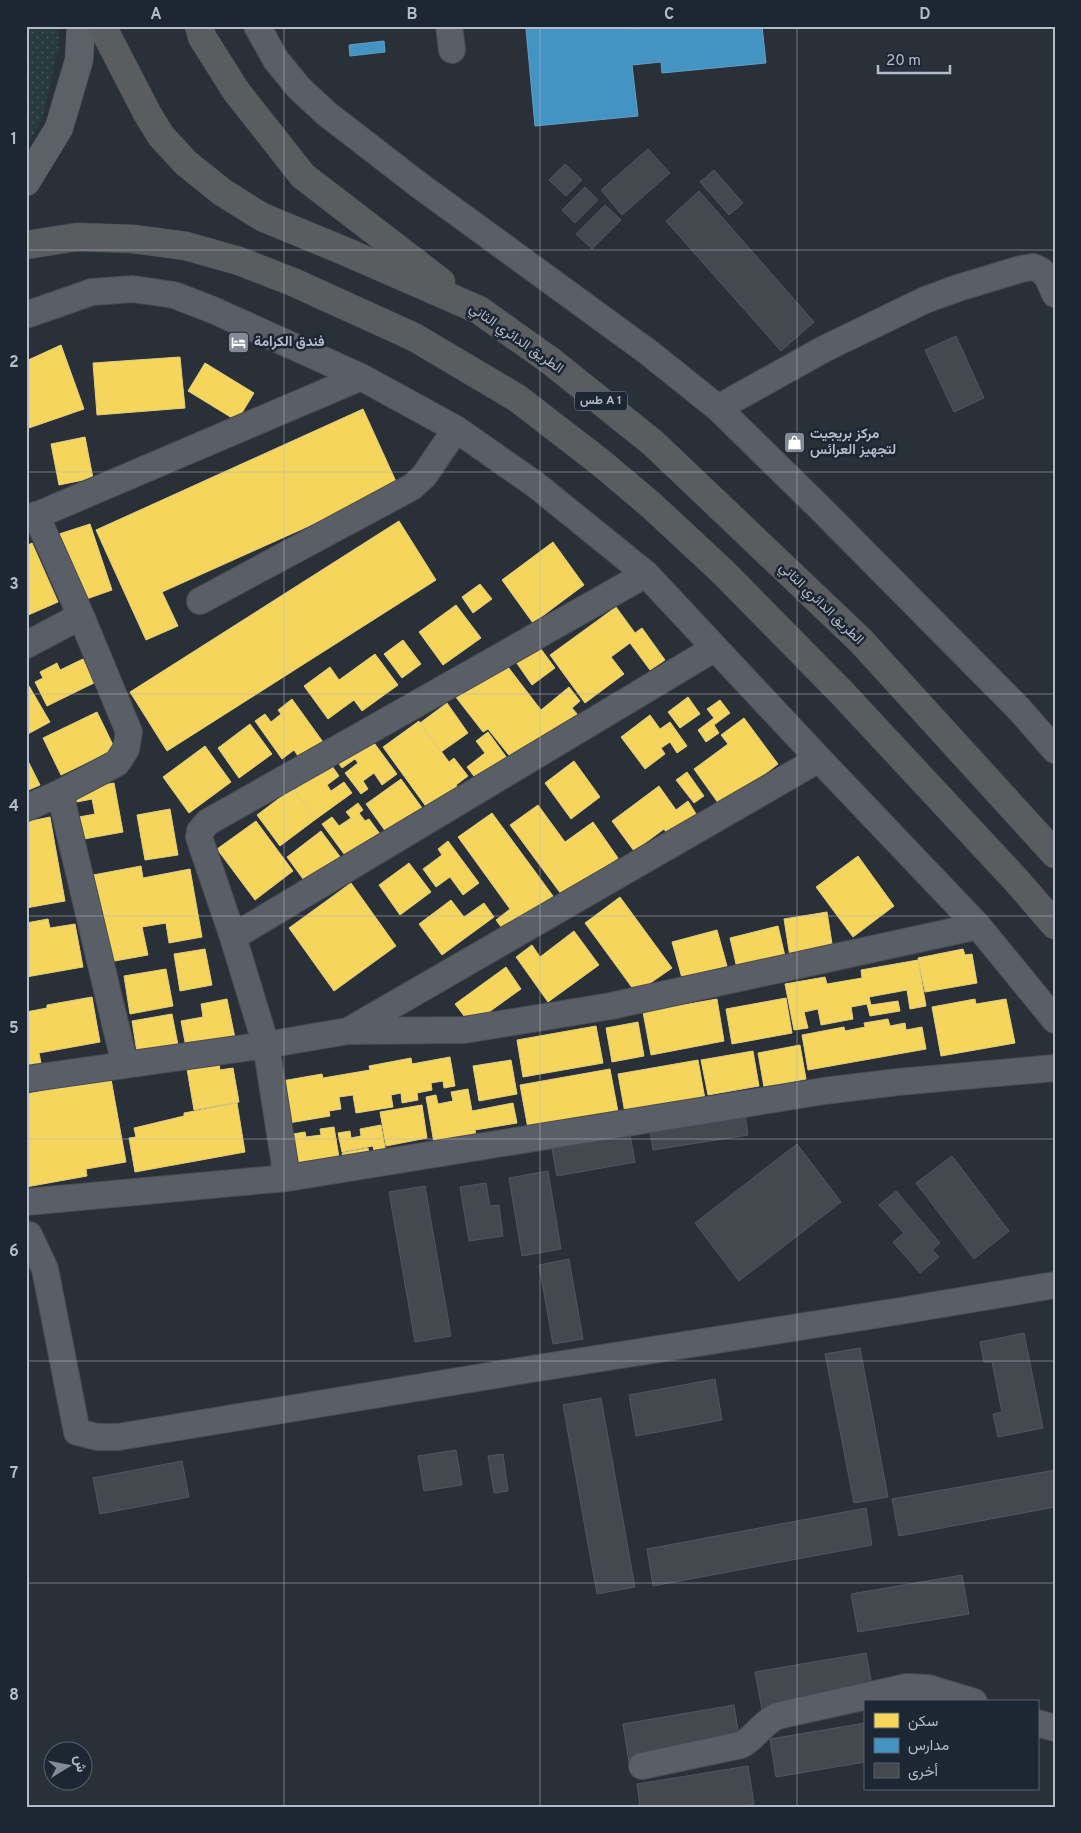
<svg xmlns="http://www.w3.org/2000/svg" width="1081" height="1833" font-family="Overpass,Vazirmatn,sans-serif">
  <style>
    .park { fill: url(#park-dots) }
    .homes { fill: #f6d55c; stroke: #e2ce7d }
    .schools { fill: #4393c3; stroke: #659fc5 }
    .building { fill: #444950; stroke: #52575f }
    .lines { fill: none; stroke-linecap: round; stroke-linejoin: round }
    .minor-casing { stroke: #484c53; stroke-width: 28 }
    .major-casing { stroke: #484c55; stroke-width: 29 }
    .highway-casing { stroke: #474c53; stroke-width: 29 }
    .minor { stroke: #5a5e66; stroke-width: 26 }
    .major { stroke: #5c6168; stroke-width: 28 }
    .highway { stroke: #5a5d60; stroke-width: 28 }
    .grid { fill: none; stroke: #b4bcc9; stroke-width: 1; stroke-opacity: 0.55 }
    .labels { text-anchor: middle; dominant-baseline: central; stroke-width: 5; stroke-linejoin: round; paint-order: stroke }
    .shield { fill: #1d2633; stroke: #878f9c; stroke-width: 1 }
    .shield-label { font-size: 12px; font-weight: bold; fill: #b4bcc9 }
    .street-label { font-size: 14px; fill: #b4bcc9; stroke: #1d2633 }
    .poi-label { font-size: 14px; font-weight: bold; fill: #b4bcc9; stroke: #1d2633; text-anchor: start }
    .neatline { fill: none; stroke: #b4bcc9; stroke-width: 2 }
    .grid-label { font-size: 16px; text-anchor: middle; font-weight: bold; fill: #b4bcc9 }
  </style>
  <defs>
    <pattern id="park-dots" width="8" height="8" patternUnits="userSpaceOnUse" patternTransform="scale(1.25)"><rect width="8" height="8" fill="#273a3e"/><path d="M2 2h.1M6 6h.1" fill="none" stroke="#445559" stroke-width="1.8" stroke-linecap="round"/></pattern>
  </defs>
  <rect width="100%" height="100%" fill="#2a3038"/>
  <!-- park -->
  <path class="park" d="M26 26H58L59 45 42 120 26 147Z"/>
  <!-- homes -->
  <path class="homes" d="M61 345 84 409 26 429V361Z
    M180 357 185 408 97 415 93 363Z
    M205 363 254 393 237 421 188 391Z
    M363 409 398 486 162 592 178 626 146 640 96 530Z
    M85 437 93 478 59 485 51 444Z
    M399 521 436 580 167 751 130 692Z
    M90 524 112 590 81 601 59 534Z
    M553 542 584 585 533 623 502 580Z
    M32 543 58 602 26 616V546Z
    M480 584 492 599 473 613 462 597Z
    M456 605 481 638 443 665 419 632Z
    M616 607 635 633 642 628 665 660 650 670 630 643 611 657 624 674 585 703 550 655Z
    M403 640 421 664 402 678 384 654Z
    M538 645 555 668 532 685 516 662Z
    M375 654 398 685 362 711 354 700 328 719 304 686 330 667 339 680Z
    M83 659 94 683 47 706 35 682 43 678 40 672 57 663 60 670Z
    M495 664 501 672 508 667 541 710 569 687 580 701 572 708 578 715 516 764 488 729 483 732 455 696Z
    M29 686 50 722 26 735V688Z
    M688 697 700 714 680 728 668 712Z
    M292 699 323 742 300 759 294 750 282 759 255 721 265 714 271 722 281 714 278 710Z
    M720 700 730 713 714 725 719 733 706 742 698 730 714 718 707 709Z
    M447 703 468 733 441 752 420 723Z
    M97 712 115 749 61 775 43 738Z
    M650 715 660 729 670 722 687 746 677 753 670 742 661 748 665 754 645 769 621 737Z
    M744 718 778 764 721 807 694 769 728 744 721 735Z
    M419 721 449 762 454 758 468 776 456 785 460 790 430 812 383 747Z
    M250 724 272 754 239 778 218 748Z
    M488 732 510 762 480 784 467 767 485 753 476 741Z
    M369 736 397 774 382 785 374 773 363 781 368 789 361 794 345 773 358 763 355 759 342 768 336 760Z
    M205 746 231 782 189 813 163 777Z
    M26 757 40 785 26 791Z
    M574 761 600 797 571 819 545 783Z
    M330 763 339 776 327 785 331 791 344 782 352 793 316 819 294 790Z
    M687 772 704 796 694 803 676 780Z
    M401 779 428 816 416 825 409 815 386 832 366 804Z
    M114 783 123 832 84 839 79 817 95 814 92 799 77 802 75 790Z
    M659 786 676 810 688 801 698 817 670 838 664 829 634 851 612 821Z
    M293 788 316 819 280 846 257 815Z
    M358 803 363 810 359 813 365 821 369 819 383 838 350 862 322 824 332 817 339 826 351 818 346 812Z
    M538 805 565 842 593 822 618 858 564 898 510 825Z
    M170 809 178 855 145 860 137 815Z
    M492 813 553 896 504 931 496 920 510 909 458 837Z
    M50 817 65 901 26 908V822Z
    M256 821 293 871 255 900 217 849Z
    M321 831 341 858 306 883 287 857Z
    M448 841 479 883 463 895 450 877 436 887 423 869 442 855 438 849Z
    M858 856 894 906 853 937 816 887Z
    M409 863 431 892 400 915 379 885Z
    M141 866 143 878 190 869 202 937 169 943 166 923 142 927 148 955 109 962 93 875Z
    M351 883 396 946 334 991 289 928Z
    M620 897 672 968 636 993 585 923Z
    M451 900 464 917 484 903 494 917 442 955 419 924Z
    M827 912 833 950 790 957 784 919Z
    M48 919 50 928 75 924 83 967 26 977V923Z
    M778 926 787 965 739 977 730 938Z
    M717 930 727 966 682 978 672 942Z
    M574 931 599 965 548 1002 516 957 532 945 540 957Z
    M205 949 212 985 180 991 174 954Z
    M963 949 965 955 972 954 977 983 925 992 918 958Z
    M918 960 926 1006 910 1009 907 990 869 997 871 1005 898 1001 900 1011 870 1016 867 1004 851 1007 853 1019 821 1025 818 1009 804 1012 808 1028 794 1030 785 984 825 977 827 984 862 978 861 970Z
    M506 967 521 989 471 1025 455 1004Z
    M166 969 173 1006 130 1014 124 976Z
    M92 997 100 1042 39 1053 41 1063 26 1065V1012L47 1008V1005Z
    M786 998 792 1033 732 1044 726 1009Z
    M227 999 235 1038 186 1047 181 1021 203 1017 201 1004Z
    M717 999 724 1041 651 1055 643 1012Z
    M975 999 976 1004 1006 999 1015 1043 941 1056 932 1007Z
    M172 1014 178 1045 137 1052 132 1021Z
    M888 1019 890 1026 905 1023 906 1030 922 1027 926 1049 808 1070 802 1035 844 1027 845 1031 865 1027 864 1023Z
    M638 1022 644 1056 612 1062 606 1028Z
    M596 1026 603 1063 523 1077 517 1040Z
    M800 1045 806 1079 764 1087 758 1053Z
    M753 1051 759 1086 708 1095 701 1060Z
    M450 1057 455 1086 444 1088 443 1081 431 1083 432 1090 417 1093 418 1100 402 1103 401 1093 391 1095 393 1107 356 1113 353 1095 339 1097 341 1109 329 1111 330 1116 283 1124 276 1082 322 1074 323 1078 370 1070 369 1066 411 1058 412 1064Z
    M511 1060 517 1094 479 1101 473 1066Z
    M698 1060 705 1099 625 1113 618 1074Z
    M219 1063 220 1070 233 1068 239 1102 194 1110 187 1069Z
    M610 1069 619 1117 529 1134 520 1085Z
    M111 1079 126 1162 86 1169 87 1176 26 1187V1094Z
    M468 1089 472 1111 513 1103 517 1123 475 1130 477 1142 435 1149 426 1097 436 1095 438 1104 453 1101 451 1092Z
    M237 1103 245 1152 135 1172 129 1138 136 1137 134 1128 184 1116V1113Z
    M422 1105 427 1138 386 1146 380 1112Z
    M381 1125 386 1153 375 1155 373 1146 342 1152 338 1133 350 1131 351 1138 361 1136 360 1129Z
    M334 1127 340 1163 294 1169 287 1135 305 1132 306 1137 321 1135 320 1129Z
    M368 1148 371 1161 345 1166 342 1153Z"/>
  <!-- schools -->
  <path class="schools" d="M553 26H629V30L656 26H762L766 63 662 73 661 62 632 65 638 116 535 126 526 29Z
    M384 41 385 52 350 56 349 45Z"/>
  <!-- building -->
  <path class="building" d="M648 149 670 173 622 215 601 190Z
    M565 164 582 180 566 196 549 180Z
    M714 170 743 203 729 215 700 182Z
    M585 187 598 200 575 223 562 210Z
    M699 191 814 322 781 351 666 221Z
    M605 205 621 220 592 249 576 234Z
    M956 336 984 398 954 412 925 350Z
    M745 1114 748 1135 653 1150 650 1130Z
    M630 1135 635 1162 557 1176 552 1149Z
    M797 1144 841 1202 739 1281 695 1223Z
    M952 1156 1009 1231 974 1259 916 1183Z
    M548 1171 561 1249 522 1256 509 1178Z
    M486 1183 490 1206 499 1205 503 1236 469 1241 460 1187Z
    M425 1186 451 1336 415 1342 389 1192Z
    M896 1191 940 1243 932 1250 939 1257 920 1273 893 1242 904 1233 879 1205Z
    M569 1259 583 1339 553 1344 539 1265Z
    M1024 1333 1043 1428 998 1437 993 1414 1002 1412 992 1362H984L980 1342Z
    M860 1348 888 1497 854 1503 825 1354Z
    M715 1379 722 1420 636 1436 629 1395Z
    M601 1398 635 1587 597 1594 563 1405Z
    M456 1450 462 1485 424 1491 418 1456Z
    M503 1454 508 1491 494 1493 488 1456Z
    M182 1461 189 1497 100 1514 93 1478Z
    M1055 1470V1507L899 1536 892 1499Z
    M866 1508 872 1545 653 1586 647 1549Z
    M962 1575 969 1614 858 1632 851 1594Z
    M866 1653 873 1691 762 1710 755 1672Z
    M734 1705 740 1743 629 1762 623 1724Z
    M865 1723V1762L776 1777 770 1739Z
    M748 1766 754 1804 737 1807H640L637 1784Z"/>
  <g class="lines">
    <defs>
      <path id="minor" d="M257 26 276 60 299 88 327 114 419 185 648 352 718 408 821 509 1019 709 1055 750
        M449 26 452 50
        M26 315 92 292 133 289 174 295 213 310 361 377 456 429 536 485 646 574 819 759 978 926 1055 1020
        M718 408 824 349 925 300 958 288 1021 269 1033 267 1040 270 1047 276 1055 294
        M26 520 361 377
        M200 601 412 487 424 476 456 429
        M26 645 81 616
        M60 793 125 1065
        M26 808 60 793 117 763 126 749 129 732 81 616 36 515
        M233 937 715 648
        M348 1031 464 1030 611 1006 978 926
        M26 1079 266 1045 348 1031 819 759
        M287 1178 266 1045 233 937 199 837 200 831 208 822 646 574
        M26 1202 287 1178 824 1091 898 1082 1055 1068
        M26 1235H29L45 1269 77 1432 97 1437H118L519 1371 894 1312 1055 1285
        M1037 1723 1055 1728
        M642 1766 741 1745C755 1738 762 1723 777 1716L907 1687 928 1688 974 1702"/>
      <path id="major" d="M26 182 59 128 79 60 81 26"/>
      <path id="highway" d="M102 26 147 113 161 136 186 163 222 192 262 217 349 253 479 310 552 362 653 443 861 641 1055 854
        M199 26 202 37 236 91 303 176 441 282
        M26 245 77 237 133 239 186 246 239 261 293 282 414 337 517 398 600 462 651 505 724 573 842 693 1016 880 1055 925"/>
    </defs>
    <!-- minor casing -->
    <use href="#minor" class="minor-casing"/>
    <!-- major casing -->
    <use href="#major" class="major-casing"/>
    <!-- highway casing -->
    <use href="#highway" class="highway-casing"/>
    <!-- minor -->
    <use href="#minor" class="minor"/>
    <!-- major -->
    <use href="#major" class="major"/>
    <!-- highway -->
    <use href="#highway" class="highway"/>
  </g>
  <!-- grid -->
  <path class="grid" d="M284 26V1807M540 26V1807M797 26V1807M26 250H1055M26 472H1055M26 694H1055M26 916H1055M26 1139H1055M26 1361H1055M26 1583H1055"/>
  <!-- icons -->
  <defs>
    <symbol id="hotel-square" viewBox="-11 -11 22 22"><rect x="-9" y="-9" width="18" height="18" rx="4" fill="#848b96" stroke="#1d2633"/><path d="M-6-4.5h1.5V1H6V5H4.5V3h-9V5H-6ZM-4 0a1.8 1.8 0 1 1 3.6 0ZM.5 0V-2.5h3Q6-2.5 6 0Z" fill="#fff"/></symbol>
    <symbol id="shop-square" viewBox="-11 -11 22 22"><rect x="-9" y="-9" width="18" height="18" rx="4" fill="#848b96" stroke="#1d2633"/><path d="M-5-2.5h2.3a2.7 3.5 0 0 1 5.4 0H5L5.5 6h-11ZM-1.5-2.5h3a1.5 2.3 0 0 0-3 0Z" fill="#fff"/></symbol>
  </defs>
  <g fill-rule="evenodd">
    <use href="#hotel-square" x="226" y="330" width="25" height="25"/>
    <use href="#shop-square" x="782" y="430" width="25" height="25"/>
  </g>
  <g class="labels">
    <!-- shield labels -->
    <rect class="shield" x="575" y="391.5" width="52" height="19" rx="4"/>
    <g class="shield-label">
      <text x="601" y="401">طس A 1</text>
    </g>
    <!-- street labels -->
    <g class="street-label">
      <text transform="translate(516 339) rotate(35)">الطريق الدائري الثاني</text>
      <text transform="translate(821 604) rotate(44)">الطريق الدائري الثاني</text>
    </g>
    <!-- poi labels -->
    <g class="poi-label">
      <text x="254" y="342">فندق الكرامة</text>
      <text x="810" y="434">مركز بريجيت<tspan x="810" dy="16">لتجهيز العرائس</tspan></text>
    </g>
  </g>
  <!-- border -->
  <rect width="1081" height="1833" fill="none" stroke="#1d2633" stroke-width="55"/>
  <!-- legend -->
  <rect x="864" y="1700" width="175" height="90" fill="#1d2633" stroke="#59626f"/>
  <rect x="874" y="1713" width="25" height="15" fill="#f6d55c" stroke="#59626f"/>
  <text x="908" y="1726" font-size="15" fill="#b4bcc9">سكن</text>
  <rect x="874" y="1738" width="25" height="15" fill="#4393c3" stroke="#59626f"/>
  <text x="908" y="1750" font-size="15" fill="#b4bcc9">مدارس</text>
  <rect x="874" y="1763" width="25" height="15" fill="#444950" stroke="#59626f"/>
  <text x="908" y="1776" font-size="15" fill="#b4bcc9">أخرى</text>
  <!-- north arrow -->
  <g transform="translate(68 1766) rotate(80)"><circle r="24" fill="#1d2633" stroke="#59626f"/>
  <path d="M0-4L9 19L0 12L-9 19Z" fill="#848b96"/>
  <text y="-8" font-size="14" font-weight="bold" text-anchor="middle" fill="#b4bcc9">ش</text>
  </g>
  <!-- scale -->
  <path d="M878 65v8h72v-8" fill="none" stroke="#b4bcc9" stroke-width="2.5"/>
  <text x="886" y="65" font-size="15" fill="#b4bcc9" stroke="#1d2633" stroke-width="4" paint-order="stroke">20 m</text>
  <rect x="28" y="28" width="1026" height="1778" class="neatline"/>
  <g class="grid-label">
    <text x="156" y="19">A</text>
    <text x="412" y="19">B</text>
    <text x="669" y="19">C</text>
    <text x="925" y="19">D</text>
    <text x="14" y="144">1</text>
    <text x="14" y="367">2</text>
    <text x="14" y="589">3</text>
    <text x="14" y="811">4</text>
    <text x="14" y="1033">5</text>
    <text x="14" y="1256">6</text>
    <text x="14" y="1478">7</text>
    <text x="14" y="1700">8</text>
  </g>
</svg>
